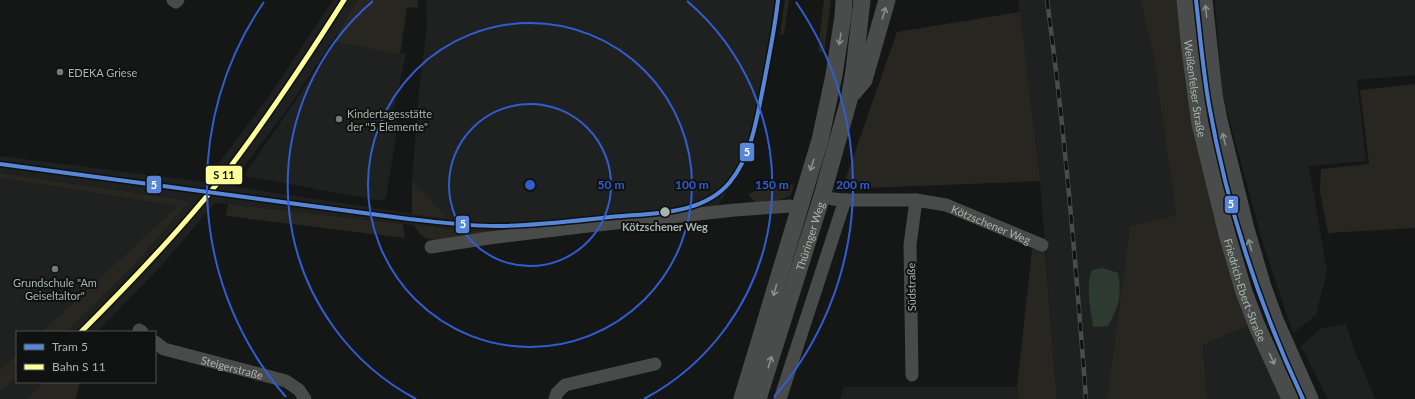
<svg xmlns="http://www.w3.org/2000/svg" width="1415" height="399" font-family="Lato,sans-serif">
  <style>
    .built { fill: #1f2120 }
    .green { fill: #282621 }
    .water { fill: #2d3a2f }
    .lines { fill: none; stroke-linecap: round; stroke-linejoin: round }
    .minor { stroke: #484b49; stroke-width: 13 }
    .major { stroke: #4a4c4b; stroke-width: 17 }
    .rail-casing { stroke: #4a4c4b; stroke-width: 4.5 }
    .rail { stroke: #101111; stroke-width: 3; stroke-dasharray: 9; stroke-linecap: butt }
    .rail-1-casing { stroke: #101111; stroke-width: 8 }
    .rail-1 { stroke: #ffff9c; stroke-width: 5 }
    .tram-1-casing { stroke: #101111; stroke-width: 7 }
    .tram-1 { stroke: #5887d9; stroke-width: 4 }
    .oneway { stroke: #87908a }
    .ring { fill: none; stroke: #325dd1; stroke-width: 2 }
    .poi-dot { fill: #757d78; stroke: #101111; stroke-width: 1.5 }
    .stop-dot { fill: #a8b5ac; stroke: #101111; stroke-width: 1.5 }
    .labels { text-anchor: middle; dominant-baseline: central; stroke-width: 4; stroke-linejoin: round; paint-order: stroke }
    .poi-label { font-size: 11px; fill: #a8b5ac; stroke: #101111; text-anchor: start }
    .street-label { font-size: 11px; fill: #a8b5ac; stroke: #101111 }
    .stop-label { font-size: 11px; font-weight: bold; fill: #a8b5ac; stroke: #101111 }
    .centre { fill: #325dd1; stroke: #101111; stroke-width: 2 }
    .ring-label { font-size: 12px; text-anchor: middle; font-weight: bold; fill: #325dd1; stroke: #101111; stroke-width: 4; stroke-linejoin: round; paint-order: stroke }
    .line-badge { stroke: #101111; stroke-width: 1.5 }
    .badge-label { font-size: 11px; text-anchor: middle; font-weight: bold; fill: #fff }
    .pale-badge-label { font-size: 11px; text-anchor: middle; font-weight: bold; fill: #111 }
  </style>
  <rect width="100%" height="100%" fill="#151616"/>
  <!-- built -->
  <path class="built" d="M333 0H357L339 31 286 111 229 186 448 219 412 180 419 92 427 24 426 0H779L775 34 750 154 741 172 728 189 717 208 494 231 458 230 215 203 161 266 97 332H67L136 263 190 201 0 173V156L205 182 269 96Z
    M1018 0H1140L1153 53 1176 215 1130 226 1107 399H1057L1040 181Z
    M1215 0H1415V75L1357 80 1366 161 1309 166 1327 271 1316 315 1293 333 1264 247 1222 93Z
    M335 42 406 54 393 113 398 124 386 198 382 201 244 176Z
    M0 178 178 206 41 332H17V354L0 370Z
    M1346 324 1353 346 1375 399H1328L1301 346 1320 329Z
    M1250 325 1281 399H1207L1203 345Z
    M17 377V382H43L25 399H0V392Z
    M844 387H1017L1019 399H840Z"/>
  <!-- green -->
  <path class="green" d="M357 0H418L417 8 407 7 400 54 335 42 339 31Z
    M785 0H789L784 33 780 35Z
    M824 0H831L824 53 818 51Z
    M1140 0H1178L1250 325 1203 345 1207 399H1107L1130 226 1176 215 1153 53Z
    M1020 12 1040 181 842 189 897 32Z
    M1415 84V228L1328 233 1320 191 1321 169 1369 164 1360 90Z
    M0 173 190 201 136 263 67 332H41L178 206 0 178Z
    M412 180 449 219 412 214Z
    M794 184 791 195C781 201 768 202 756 204L748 194 763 188Z
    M228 204 403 224 405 238 226 216Z
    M414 225 458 230 494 231 435 240C423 239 420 235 414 225Z
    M1032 249 1045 251 1057 399H1019L1017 387Z
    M17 354V377L0 392V370Z
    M43 382H80L76 399H25Z"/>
  <!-- water -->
  <path class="water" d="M1103 268 1118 273C1122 296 1119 306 1108 326L1093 327C1091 309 1085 286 1092 270Z"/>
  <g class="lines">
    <!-- minor -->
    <g class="minor">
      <path d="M173 0 176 2 178 0"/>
      <path id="s1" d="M822 196 833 199 845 200H916L946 205 1042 245"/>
      <path d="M431 247 489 238 588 226 735 210 790 206 799 208"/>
      <path d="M139 330 142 332"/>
      <path id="s2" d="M155 342 164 349 286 381 299 390 305 399"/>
      <path d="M912 375 910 245 916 200"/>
      <path d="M555 399 557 393 565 385 655 364"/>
      <path d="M780 399 845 200"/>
    </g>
    <!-- major -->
    <g class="major">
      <path id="s3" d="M1185 0 1190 50 1200 124 1227 234 1244 292 1257 326 1290 399"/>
      <path d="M1204 0 1214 94 1219 120 1246 229 1263 287 1275 320 1310 399"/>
      <path d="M853 93 864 80 887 0"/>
      <path d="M742 399 820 140 834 75 843 16 844 0"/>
      <path id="s4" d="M758 399 822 196 849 100 854 71 862 0"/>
    </g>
    <defs>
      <path id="rail" d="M1047 0C1065 133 1076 266 1086 399"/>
    </defs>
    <!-- rail casing -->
    <use href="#rail" class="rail-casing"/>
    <!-- rail -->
    <use href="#rail" class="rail"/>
    <defs>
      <path id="rail-1" d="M81 332C131 282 180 231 224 175 267 119 306 60 344 0"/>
    </defs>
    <!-- rail-1 casing -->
    <use href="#rail-1" class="rail-1-casing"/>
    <!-- rail-1 -->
    <use href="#rail-1" class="rail-1"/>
    <defs>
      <path id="tram-1" d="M1196 0C1200 35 1203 70 1209 105 1227 207 1259 305 1303 399
        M0 164 409 219C438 222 467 226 496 226 535 226 573 221 611 217 650 213 702 216 730 182 752 155 757 117 764 83 769 56 775 28 778 0"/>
    </defs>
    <!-- tram-1 casing -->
    <use href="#tram-1" class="tram-1-casing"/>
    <!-- tram-1 -->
    <use href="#tram-1" class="tram-1"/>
  </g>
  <!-- one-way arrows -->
  <defs><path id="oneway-shaft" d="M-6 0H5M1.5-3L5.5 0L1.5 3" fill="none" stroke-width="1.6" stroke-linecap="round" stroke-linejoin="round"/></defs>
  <g class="oneway">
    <use href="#oneway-shaft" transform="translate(1206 11) rotate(-96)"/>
    <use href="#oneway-shaft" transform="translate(884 13) rotate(-74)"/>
    <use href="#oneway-shaft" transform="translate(840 39) rotate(99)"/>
    <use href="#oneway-shaft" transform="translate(1224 139) rotate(-104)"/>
    <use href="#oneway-shaft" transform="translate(812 165) rotate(108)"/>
    <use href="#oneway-shaft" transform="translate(1250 245) rotate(-106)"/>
    <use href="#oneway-shaft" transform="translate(775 290) rotate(106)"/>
    <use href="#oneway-shaft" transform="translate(1272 359) rotate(66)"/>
    <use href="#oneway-shaft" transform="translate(770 362) rotate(-73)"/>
  </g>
  <!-- distance rings -->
  <g class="ring">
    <circle cx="530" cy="185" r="81"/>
    <circle cx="530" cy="185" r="162"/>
    <path d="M416 399A242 242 0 0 1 373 1M687 1A242 242 0 0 1 644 399"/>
    <path d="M286 397A323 323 0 0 1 264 2M796 2A323 323 0 0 1 774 397"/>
  </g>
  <!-- markers -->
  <g class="poi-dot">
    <circle cx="60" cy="72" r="4"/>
    <circle cx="339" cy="119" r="4"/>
    <circle cx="55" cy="269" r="4"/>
  </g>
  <circle class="stop-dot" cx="665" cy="212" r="5.5"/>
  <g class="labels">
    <!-- poi labels -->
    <g class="poi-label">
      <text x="68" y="72">EDEKA Griese</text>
      <text x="347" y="113">Kindertagesstätte<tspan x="347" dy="13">der "5 Elemente"</tspan></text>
      <text x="55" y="282" text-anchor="middle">Grundschule "Am<tspan x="55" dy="13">Geiseltaltor"</tspan></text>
    </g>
    <!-- street labels -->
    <g class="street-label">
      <text stroke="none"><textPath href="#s3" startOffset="89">Weißenfelser Straße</textPath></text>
      <text stroke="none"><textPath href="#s1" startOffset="174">Kötzschener Weg</textPath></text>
      <text stroke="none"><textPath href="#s4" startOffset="171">Thüringer Weg</textPath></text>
      <text transform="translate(911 287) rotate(-91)">Südstraße</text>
      <text stroke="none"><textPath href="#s3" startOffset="297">Friedrich-Ebert-Straße</textPath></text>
      <text stroke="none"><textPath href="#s2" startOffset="82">Steigerstraße</textPath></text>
    </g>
    <!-- stop labels -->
    <g class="stop-label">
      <text x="665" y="226">Kötzschener Weg</text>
    </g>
  </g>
  <circle cx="530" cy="185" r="6" class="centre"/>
  <g class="ring-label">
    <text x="611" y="189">50 m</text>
    <text x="692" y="189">100 m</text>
    <text x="772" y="189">150 m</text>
    <text x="853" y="189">200 m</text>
  </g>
  <g class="line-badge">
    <rect x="739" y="142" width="16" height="20" rx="4" fill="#5887d9"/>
    <rect x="205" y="165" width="38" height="20" rx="4" fill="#ffff9c"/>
    <rect x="146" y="175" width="16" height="19" rx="4" fill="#5887d9"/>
    <rect x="1224" y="195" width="15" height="19" rx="4" fill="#5887d9"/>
    <rect x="455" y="215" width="15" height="19" rx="4" fill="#5887d9"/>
  </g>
  <g class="badge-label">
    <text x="747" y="156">5</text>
    <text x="154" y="189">5</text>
    <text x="1231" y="208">5</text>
    <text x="463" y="228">5</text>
  </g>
  <g class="pale-badge-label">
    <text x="224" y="179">S 11</text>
  </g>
  <!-- legend -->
  <rect x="16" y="331" width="140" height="52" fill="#101111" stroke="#4d534f"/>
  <rect x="24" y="344" width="20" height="6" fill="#5887d9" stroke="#4d534f"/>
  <text x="52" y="351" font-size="12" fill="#a8b5ac">Tram 5</text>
  <rect x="24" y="364" width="20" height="6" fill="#ffff9c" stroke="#4d534f"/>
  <text x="52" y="371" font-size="12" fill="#a8b5ac">Bahn S 11</text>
</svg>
